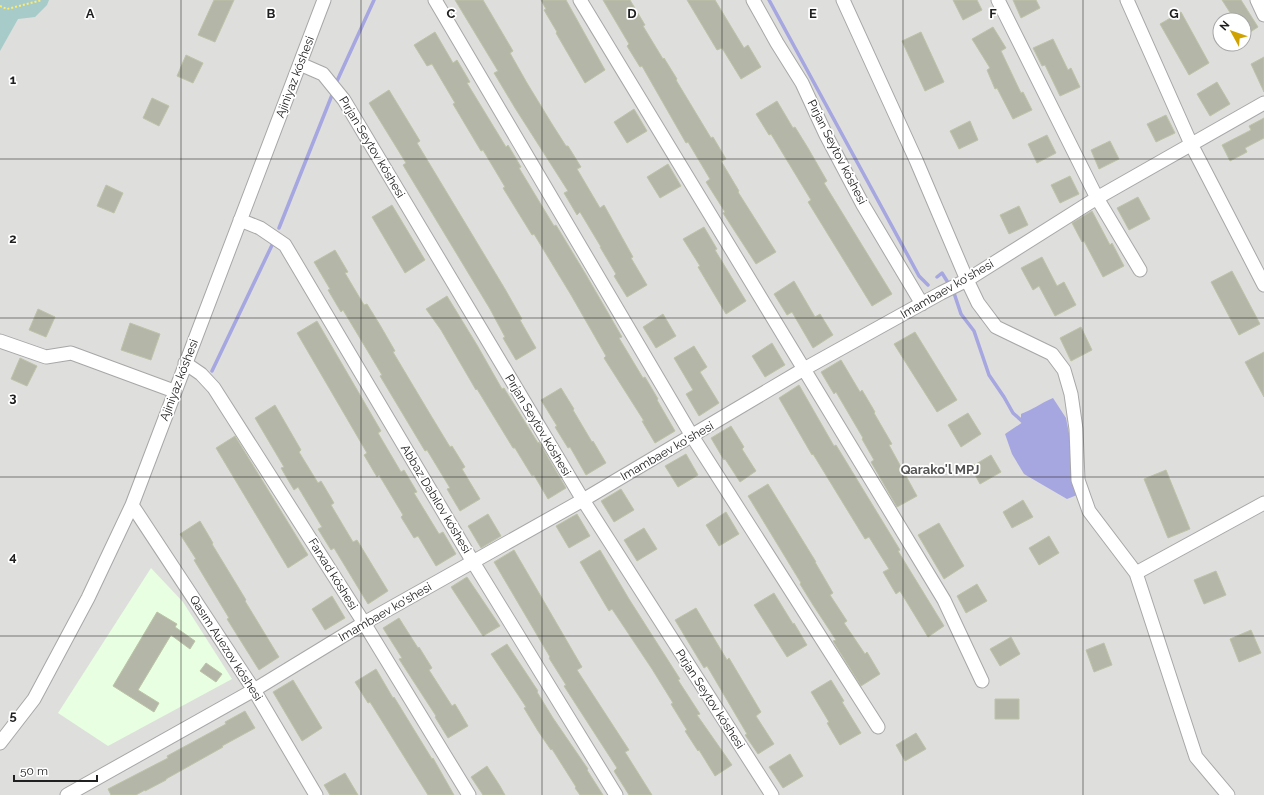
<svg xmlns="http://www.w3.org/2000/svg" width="1264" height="795" font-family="Raleway,sans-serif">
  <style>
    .residential { fill: #dededd; fill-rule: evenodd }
    .education { fill: #e8ffe1 }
    .cemetery { fill: #a7cbc8 }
    .water { fill: #a6a6e0 }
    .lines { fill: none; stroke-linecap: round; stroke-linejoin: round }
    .stream { stroke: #a6a6e0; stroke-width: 3.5 }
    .building { fill: #b4b7a8; stroke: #bdc3a8 }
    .minor-casing { stroke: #a7a7a7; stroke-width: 15 }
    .path { stroke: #feec6b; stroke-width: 2; stroke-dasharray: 2 2; stroke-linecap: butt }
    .minor { stroke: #fff; stroke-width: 13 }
    .grid { fill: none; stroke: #202020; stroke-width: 1; stroke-opacity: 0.55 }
    .labels { text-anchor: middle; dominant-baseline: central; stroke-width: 3.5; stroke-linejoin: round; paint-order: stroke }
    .street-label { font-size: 12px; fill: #202020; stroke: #fff }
    .neighbourhood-label { font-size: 13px; font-weight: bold; fill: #535353; stroke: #fff }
    .grid-label { font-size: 13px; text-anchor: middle; font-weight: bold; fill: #202020; stroke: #fff; stroke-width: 3.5; stroke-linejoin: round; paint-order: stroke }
  </style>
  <rect width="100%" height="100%" fill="#ecf1e7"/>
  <!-- residential -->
  <path class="residential" d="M0 0H1264V795H0ZM1220 20H1244V44H1220Z"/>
  <!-- education -->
  <path class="education" d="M151 568 183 602 232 679 108 746 58 713Z"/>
  <!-- cemetery -->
  <path class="cemetery" d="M0 0H49L47 5 35 17 18 19 0 51Z"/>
  <!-- water -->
  <path class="water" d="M1053 398 1066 418 1073 454 1077 495 1067 499 1024 474 1012 454 1005 434 1023 422 1021 420V414C1032 410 1041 403 1053 398Z"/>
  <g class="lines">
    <!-- stream -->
    <path class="stream" d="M769 0 919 276 928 285
      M337 81 374 0
      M279 228 332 95
      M937 277 942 273 947 281
      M954 293 961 314 974 331 989 375 1004 397 1013 413 1023 422
      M212 371 273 243"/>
  </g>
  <!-- building -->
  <path class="building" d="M214 0H234L215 42 198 35Z
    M455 0H483L513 51 510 53 527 83 552 124 566 146H568L581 167 577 169 600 208 604 205 633 257 631 258 647 285 627 297 614 276 616 274 600 247H601L580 212 577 215 564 193 568 191 515 108 494 73 498 71Z
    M541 0H566L605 70 585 83 556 33 557 32 544 10 546 9Z
    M603 0H630L645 25 643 26 663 59 664 58 677 79 676 80 711 138 713 137 726 159 721 161 739 191 738 192 776 252 756 264 723 213 725 212 706 182 710 179 688 142 686 143 642 66 640 67 627 46 629 44Z
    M687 0H715L744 48 748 45 761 67 741 79 722 48 717 50Z
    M953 0H977L982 10 963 20Z
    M1013 0H1036L1040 8 1021 18Z
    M1222 0H1241L1258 27 1244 36V20H1222L1231 14Z
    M1181 12 1209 63 1189 75 1160 24Z
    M993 27 1006 48 1001 51 1021 93 1023 92 1032 110 1013 119 997 88 995 89 987 70 990 68 972 39Z
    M435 32 453 63 457 60 470 82 467 83 506 147 508 145 521 167 519 168 554 226 556 225 585 273 622 337 619 338 643 378 645 377 658 399 657 400 675 431 655 443 642 421H644L604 358 606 356 571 295 534 234 532 235 503 188 505 187 483 150 481 151 453 104 455 103 432 64 427 66 414 45Z
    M921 32 944 82 925 91 902 41Z
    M1053 39 1068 70 1071 68 1080 87 1060 96 1045 65 1042 66 1033 48Z
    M186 55 203 63 193 83 177 76Z
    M1264 57V92L1251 64Z
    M1217 82 1230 104 1210 116 1197 94Z
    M389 90 420 141 417 143 505 289 522 319 520 320 536 348 516 360 503 338 505 337 490 309 403 165 406 163 369 103Z
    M152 98 169 106 159 126 143 118Z
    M777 101 793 128 795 127 808 148 827 181 824 183 892 294 872 306 808 202 811 200 794 172 771 134 769 135 756 114Z
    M634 109 647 131 627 143 614 122Z
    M1166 115 1175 133 1156 142 1147 124Z
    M1264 118V138L1245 148 1247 152 1230 161 1222 145 1251 130 1249 126Z
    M970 121 978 140 959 149 950 131Z
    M1047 135 1056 153 1037 163 1028 144Z
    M1110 141 1119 159 1099 169 1091 150Z
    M668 164 681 186 660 198 647 177Z
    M1070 176 1079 194 1060 203 1051 185Z
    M106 185 123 193 114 213 97 206Z
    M1138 197 1150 219 1129 230 1117 208Z
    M392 205 425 260 405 273 372 217Z
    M1019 206 1028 225 1009 234 1000 215Z
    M1092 211 1110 245 1112 243 1124 266 1103 277 1084 241 1082 242 1072 223Z
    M704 227 717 249 715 250 746 301 726 314 698 267 700 266 683 239Z
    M335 250 348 272 345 273 364 305 367 304 380 325 395 351 393 352 430 414 450 447 452 446 465 467 462 469 480 499 460 511 447 489 450 488 427 450 425 451 380 376 382 375 343 310 341 312 328 290 330 289 314 262Z
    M1042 257 1057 286 1064 282 1076 305 1055 316 1039 286 1033 290 1021 268Z
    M1232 271 1260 324 1239 335 1211 282Z
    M794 281 815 317 820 314 833 335 813 348 792 312 787 315 774 294Z
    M447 296 477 345 502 389 504 388 538 443 539 442 566 488 548 499 534 475 532 476 515 448H513L477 389 476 390 441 330 426 309Z
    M38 309 55 317 46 337 29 330Z
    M663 314 676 336 656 348 643 327Z
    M317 321 381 431 378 433 401 472 404 470 417 492 414 493 439 534 443 532 456 554 436 566 418 536 414 538 401 517 403 515 379 475 377 477 364 455 367 453 297 333Z
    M130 323 160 334 151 360 121 350Z
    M1081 327 1092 350 1071 361 1060 338Z
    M915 332 957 400 937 412 894 344Z
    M772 343 785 365 765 377 752 356Z
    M694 346 707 367 700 372 719 403 699 416 686 394 693 390 674 358Z
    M1264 352V397L1245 362Z
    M20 358 37 366 27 386 11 379Z
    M841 360 860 392 862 390 875 412 874 413 892 444 889 445 917 496 897 507 871 462 874 460 862 439 863 438 836 392 834 394 821 372Z
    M799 385 834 446 836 445 900 550 898 551 944 626 928 637 900 591 896 594 883 572 889 569 869 537 865 539 813 454 812 455 779 398Z
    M561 388 574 409 573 410 592 442 593 441 606 463 586 475 570 447 568 448 555 427 557 426 541 400Z
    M275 405 301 450 299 452 318 483 321 481 334 503 331 505 353 542 357 540 388 591 368 604 334 548 331 550 318 529 322 527 298 487 294 490 281 468 284 467 255 418Z
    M968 413 981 434 961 447 948 425Z
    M731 426 744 447 742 449 756 471 740 482 725 459 724 460 711 438Z
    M235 436 308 555 288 568 216 448Z
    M686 454 698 475 678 487 665 466Z
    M991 455 1001 472 980 484 971 467Z
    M1166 470 1190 529 1168 538 1144 479Z
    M768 484 816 562H815L833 593 830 595 847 621 844 623 865 654 867 652 880 674 861 686 833 641 836 640 813 605 800 584 801 583 748 496Z
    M621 489 634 510 614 522 601 501Z
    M1023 500 1033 517 1012 528 1003 512Z
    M726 512 739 534 719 546 706 525Z
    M488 514 501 536 481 548 468 526Z
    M577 514 590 536 569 548 556 526Z
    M200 521 213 543 212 544 246 600 245 601 279 657 259 670 227 619 229 618 194 560 196 559 180 534Z
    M939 523 964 566 944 579 918 535Z
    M644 528 657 549 637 561 624 540Z
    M1049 536 1059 553 1039 565 1029 548Z
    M514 550 582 667 577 670 629 750 625 752 652 795H629L614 771 617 768 564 686 566 685 549 658 550 657 494 562Z
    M600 550 629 599 680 679 678 680 700 714 697 715 732 765 715 776 699 750 698 751 685 731 687 730 671 704 673 703 652 669 612 609 609 611 580 562Z
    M1216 571 1226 595 1204 604 1194 580Z
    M467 577 500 626 483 636 451 587Z
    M977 584 987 601 966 613 957 596Z
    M774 593 793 624 794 623 807 645 787 657 754 605Z
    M332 596 345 618 325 630 312 609Z
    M696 608 727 660 729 658 761 712 756 716 774 744 758 754 745 735 747 734 707 666 704 668 675 620Z
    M157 612 177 624 175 627 195 641 190 649 171 635 138 690 159 703 154 712 113 686Z
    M399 618 418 648 419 647 432 668 429 670 452 706 455 704 468 726 448 738 435 717 436 716 399 659 402 658 383 628Z
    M1251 630 1261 653 1239 662 1230 639Z
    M1011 637 1020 654 1000 666 990 649Z
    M1104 643 1112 665 1094 672 1086 650Z
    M507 644 538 691 537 692 553 718 588 769 587 770 603 795H580L575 788 576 787 552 749 551 750 538 731 524 708 526 707 491 654Z
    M206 663 222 674 216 682 200 671Z
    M376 669 393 698 394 697 432 759 433 758 454 795H428L370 702 368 703 355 682Z
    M293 680 322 728 302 741 273 692Z
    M831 680 844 701 842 702 861 733 840 745 827 723 829 722 811 692Z
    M995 699H1019V719H995Z
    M245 711 255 728 222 746 223 747 166 779V780L145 791V790L136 795H111L108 789 168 758 167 756 226 724 225 722Z
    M916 733 926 749 905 761 896 745Z
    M790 754 803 776 783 788 769 767Z
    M487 766 500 786 505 795H483L471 777Z
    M345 773 358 795H330L324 785Z"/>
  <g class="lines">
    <defs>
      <path id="minor" d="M435 0 692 436 878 727
        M580 0 944 600 982 681
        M753 0 777 43 802 83 826 135 863 205 922 304
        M843 0 916 160 967 280 978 303 996 327 1052 354 1064 370 1071 394 1076 429 1078 480 1089 511 1136 573 1196 757 1228 795
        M998 0 1097 198 1140 270
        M1127 0 1191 144 1264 285
        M1257 0 1264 15
        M300 64 323 74 344 100 583 500 772 795
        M240 220 260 228 285 245 473 562 616 795
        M0 341 46 357 71 353 174 391
        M185 363 201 374 214 388 364 623 469 795
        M132 505 254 690 316 795
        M1136 573 1264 503
        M0 743 34 699 88 598 132 505 324 0
        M67 795 254 690 364 623 583 500 804 369 941 293 967 280 1097 198 1264 103"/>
    </defs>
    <!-- minor casing -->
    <use href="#minor" class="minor-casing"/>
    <!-- path -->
    <path class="path" d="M0 6 7 9 42 0"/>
    <!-- minor -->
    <use href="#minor" class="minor"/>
  </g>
  <!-- grid -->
  <path class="grid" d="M181 0V795M361 0V795M542 0V795M722 0V795M903 0V795M1083 0V795M0 159H1264M0 318H1264M0 477H1264M0 636H1264"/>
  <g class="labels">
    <!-- street labels -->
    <g class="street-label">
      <text transform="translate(295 77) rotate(-69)">Ajiniyaz kóshesi</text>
      <text transform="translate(372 147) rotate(59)">Pırjan Seytov kóshesi</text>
      <text transform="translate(837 152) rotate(63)">Pırjan Seytov kóshesi</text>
      <text transform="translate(947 289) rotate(-30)">Imambaev ko'shesi</text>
      <text transform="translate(179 380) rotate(-69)">Ajiniyaz kóshesi</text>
      <text transform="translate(538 425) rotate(59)">Pırjan Seytov kóshesi</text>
      <text transform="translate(667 451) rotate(-30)">Imambaev ko'shesi</text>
      <text transform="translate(436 499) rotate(59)">Abbaz Dabılov kóshesi</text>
      <text transform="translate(333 574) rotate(58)">Farxad kóshesi</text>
      <text transform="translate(385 612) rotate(-30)">Imambaev ko'shesi</text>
      <text transform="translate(226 648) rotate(57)">Qasım Auezov kóshesi</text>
      <text transform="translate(710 699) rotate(57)">Pırjan Seytov kóshesi</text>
    </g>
    <!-- neighbourhood labels -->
    <g class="neighbourhood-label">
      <text x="940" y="469">Qarako'l MPJ</text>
    </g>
  </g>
  <g class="grid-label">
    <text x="90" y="18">A</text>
    <text x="271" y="18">B</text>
    <text x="451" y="18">C</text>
    <text x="632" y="18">D</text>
    <text x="813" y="18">E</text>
    <text x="993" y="18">F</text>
    <text x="1174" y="18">G</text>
    <text x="13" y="84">1</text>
    <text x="13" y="243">2</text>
    <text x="13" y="402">3</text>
    <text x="13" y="561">4</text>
    <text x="13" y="720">5</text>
  </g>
  <!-- north arrow -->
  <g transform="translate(1232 32) rotate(310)"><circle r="19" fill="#ffffff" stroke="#a6a6a6"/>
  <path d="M0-3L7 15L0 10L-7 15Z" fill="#d0a200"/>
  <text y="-6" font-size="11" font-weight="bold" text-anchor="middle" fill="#202020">N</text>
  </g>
  <!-- scale -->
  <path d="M14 775v6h83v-6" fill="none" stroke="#202020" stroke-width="2"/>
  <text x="20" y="775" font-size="12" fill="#202020" stroke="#ffffff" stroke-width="3" paint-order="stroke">50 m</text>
</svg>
